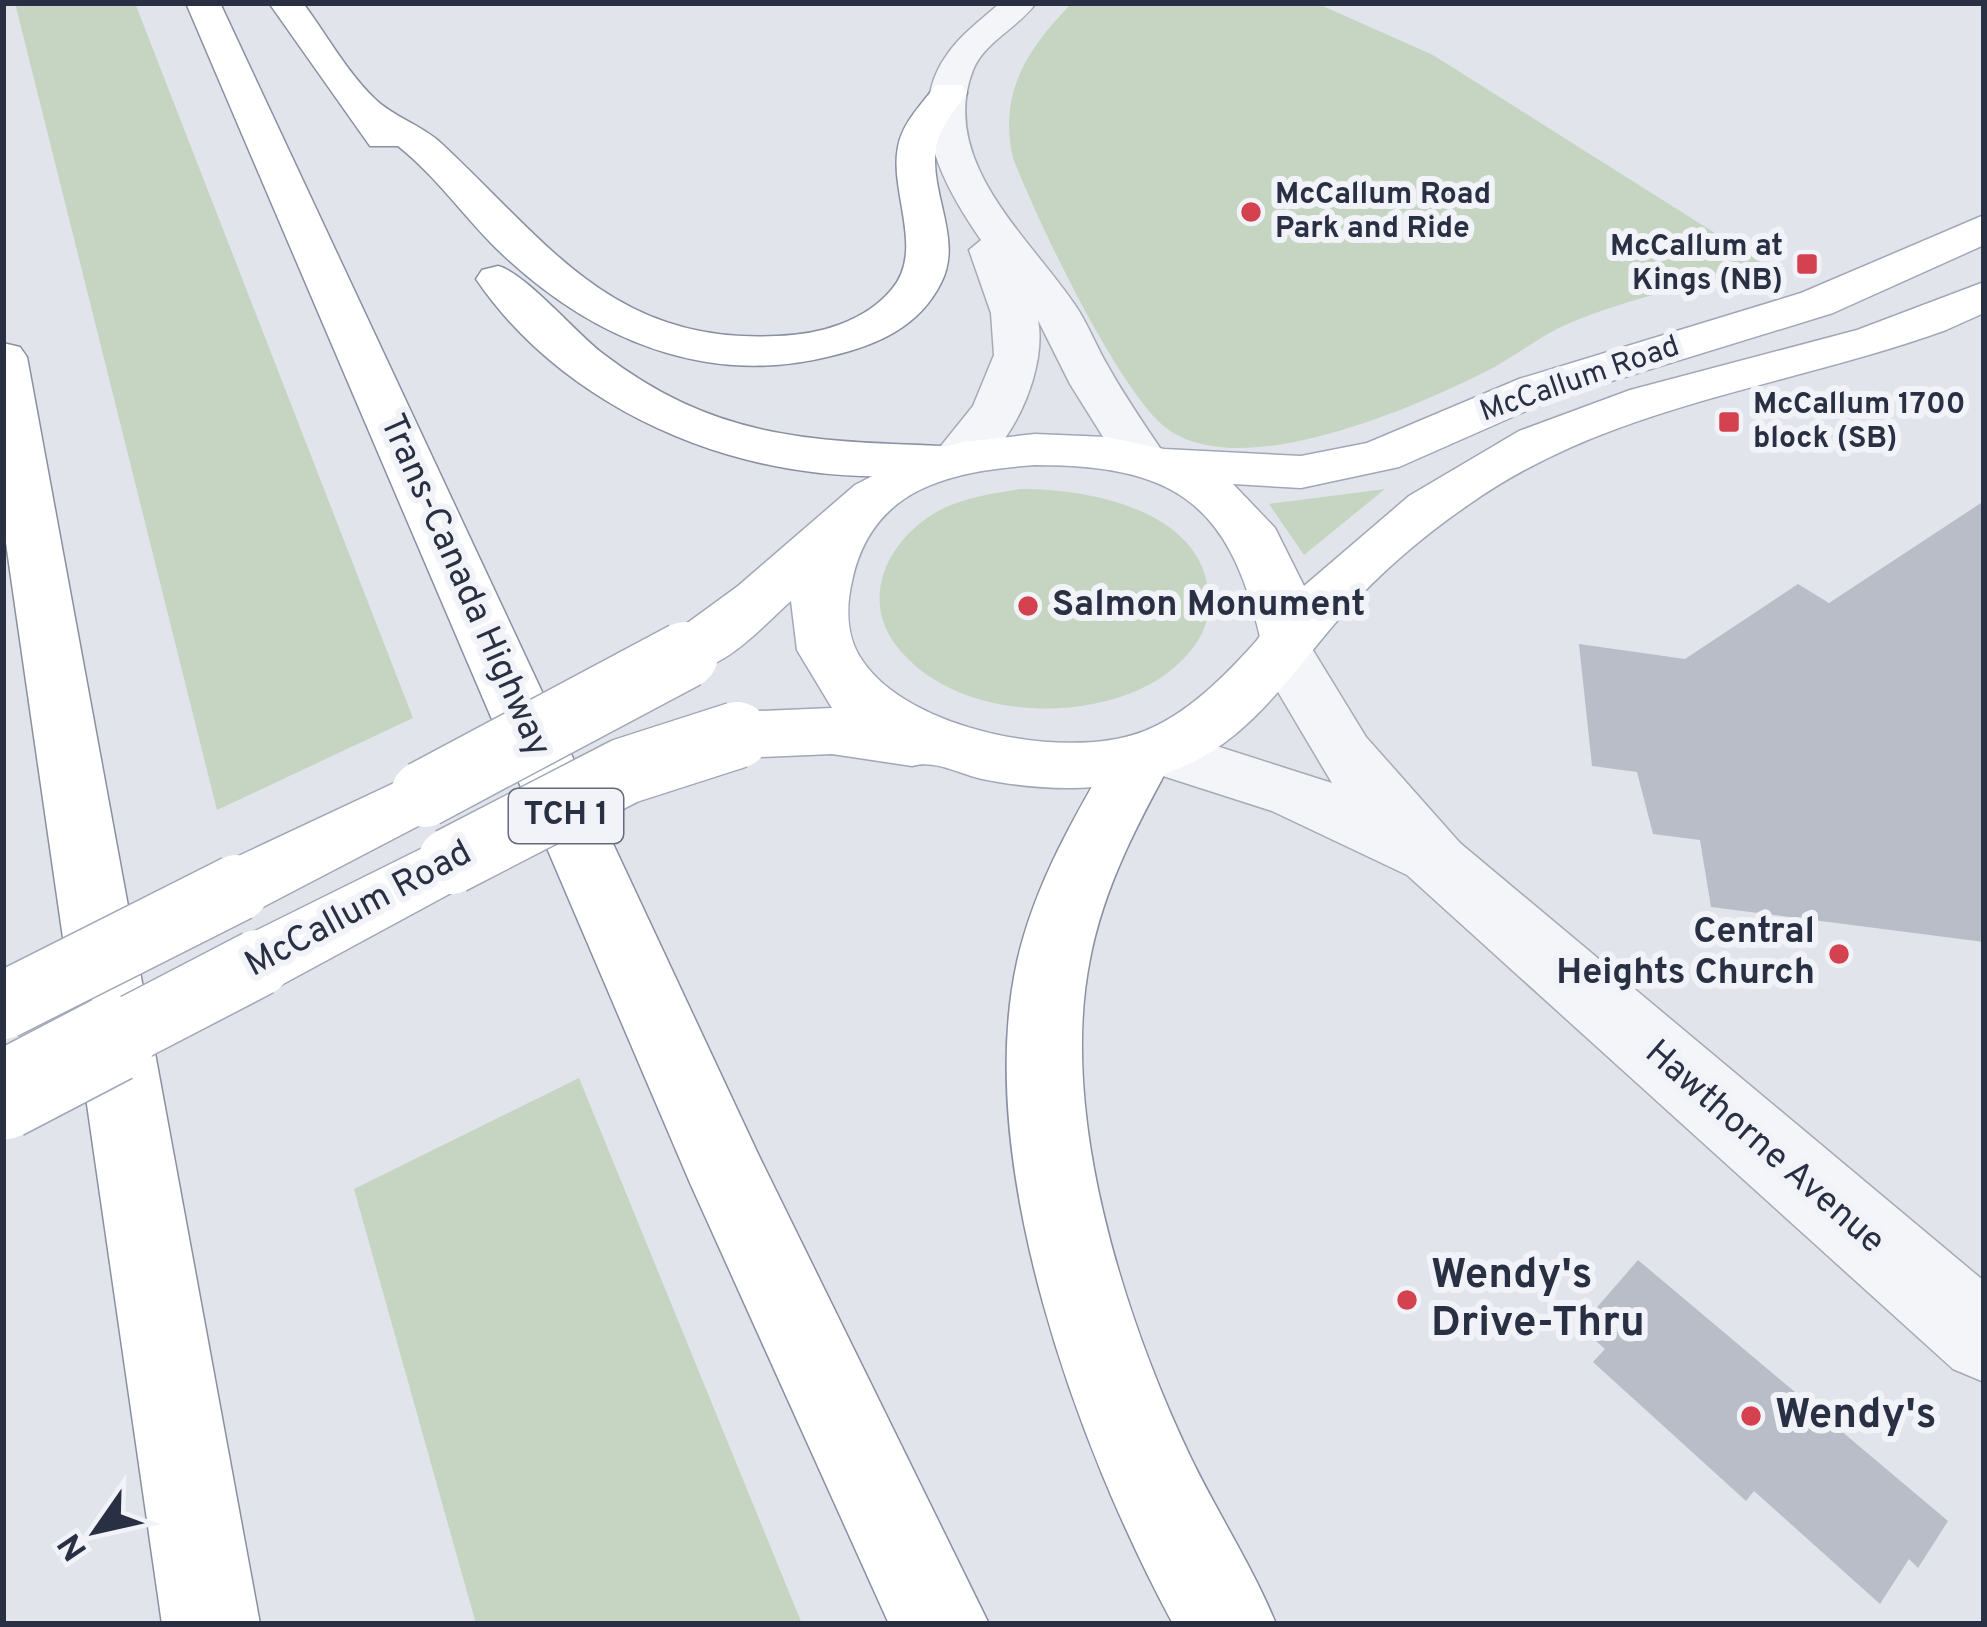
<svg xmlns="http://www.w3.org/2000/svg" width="1987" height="1627" font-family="Overpass,sans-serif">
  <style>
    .green { fill: #c5d5c2 }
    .building { fill: #b8bdc8 }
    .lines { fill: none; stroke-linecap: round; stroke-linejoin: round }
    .minor-casing { stroke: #a6aab5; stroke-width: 3 }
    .major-casing { stroke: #a0a7b7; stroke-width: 3 }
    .highway-casing { stroke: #8890a2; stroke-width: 3 }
    .minor { fill: #f4f5f8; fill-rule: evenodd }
    .major { fill: #fff; fill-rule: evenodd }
    .highway { fill: #fff; fill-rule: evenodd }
    .major-bridge-far1-casing { stroke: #a0a7b7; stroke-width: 69; stroke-linecap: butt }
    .major-bridge-casing { stroke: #a0a7b7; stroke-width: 90; stroke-linecap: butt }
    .major-bridge-far1 { stroke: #fff; stroke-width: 66 }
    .major-bridge { stroke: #fff; stroke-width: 87 }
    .poi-dot { fill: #d3424e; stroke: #f1f3f8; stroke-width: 4.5 }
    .labels { text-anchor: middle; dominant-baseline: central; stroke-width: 12; stroke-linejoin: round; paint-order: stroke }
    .far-poi-label { font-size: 30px; font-weight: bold; fill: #293043; stroke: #f1f3f8; text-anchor: start }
    .far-street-label { font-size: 30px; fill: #293043; stroke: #f1f3f8 }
    .shield { fill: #f1f3f8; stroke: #656a79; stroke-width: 3 }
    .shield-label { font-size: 33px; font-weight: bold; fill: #293043 }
    .street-label { font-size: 36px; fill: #293043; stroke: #f1f3f8 }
    .poi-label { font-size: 36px; font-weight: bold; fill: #293043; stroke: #f1f3f8; text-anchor: start }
    .near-poi-label { font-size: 42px; font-weight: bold; fill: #293043; stroke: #f1f3f8; text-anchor: start }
  </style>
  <rect width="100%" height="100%" fill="#e1e4ea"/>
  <!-- green -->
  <path class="green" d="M15 3H135L413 718 217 810Z
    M1072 3H1316L1433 55 1764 264C1702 283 1633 297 1572 322 1542 334 1515 357 1485 372 1413 408 1238 485 1165 427 1117 388 1037 220 1013 158 998 93 1027 49 1072 3Z
    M1021 489C1092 489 1210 511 1209 604 1209 635 1186 660 1162 677 1088 726 951 720 895 644 858 593 893 534 942 509 967 497 994 493 1021 489Z
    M1385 489 1304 555 1269 504Z
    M579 1078 802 1624H476L354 1189Z"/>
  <!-- building -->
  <path class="building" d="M1984 501V942L1711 907 1700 840 1653 834 1637 772 1592 766 1579 644 1685 659 1798 584 1829 603Z
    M1638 1260 1948 1521 1918 1568 1909 1559 1880 1604 1754 1491 1746 1501 1593 1362 1605 1349 1580 1327Z"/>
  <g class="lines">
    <defs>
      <path id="minor" d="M1000 3H1036C1019 27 984 42 973 70 937 164 1034 241 1079 311 1090 329 1098 350 1109 368 1127 400 1148 430 1169 461L1161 472 1143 477 1125 472 1070 384 1038 320C1047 366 1016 440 977 467 966 475 952 471 940 468L932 457 973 406 994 355 991 313 969 250 981 240C945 188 904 116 946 56 960 35 981 20 1000 3Z
        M1282 628 1303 634 1366 737 1460 843 1984 1281V1382L1953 1369 1407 875 1272 811 1138 768 1128 751 1138 734 1160 728 1332 783 1252 648 1261 634Z"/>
      <path id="major" d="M1984 215V245L1833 313 1553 399 1399 467 1301 488 1233 484 1275 528 1304 586 1409 496 1519 431 1630 390 1857 330 1984 282V313L1946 330C1786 388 1610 404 1468 505 1423 536 1381 572 1344 613 1294 669 1253 738 1180 768 1119 793 1046 792 982 779 960 774 934 759 912 766L832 754 737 758 715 751 706 735 715 719 737 712 832 708 797 650 791 601C756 632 713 684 664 670L655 655 664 640 738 586 855 485 913 455 963 442 1035 434 1107 437 1164 449 1301 456 1367 443 1519 379 1801 293ZM1035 465C1172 465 1229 501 1260 637 1228 673 1186 717 1139 733 1063 760 908 730 862 660 846 637 846 607 852 581 872 487 951 471 1035 465Z
        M424 769 447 777 457 794 447 811 261 908 237 916 213 908 202 888 213 868Z
        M451 834 475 842 485 861 475 880 283 984 258 993 233 984 222 963 233 942Z"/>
      <path id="highway" d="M186 3H220L759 1156 989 1624H889L690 1183Z
        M269 3H303C326 34 347 72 374 98 393 117 422 125 442 144 550 245 613 344 777 336 818 335 865 322 892 289 925 250 889 192 898 147 902 123 922 104 936 85H962L967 93C957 108 944 122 938 139 924 187 965 237 941 283 919 327 877 345 831 356 705 388 590 338 499 251 465 218 436 176 398 146H370Z
        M498 266C524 272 576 333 602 353 714 439 808 441 942 446L960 451 968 462 960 473 942 478C899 476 855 478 812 472 682 456 551 389 476 279L482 270Z
        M3 343 20 347 27 357 260 1624H162L3 522Z
        M1142 733 1165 740 1174 757C1139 821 1104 886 1090 959 1059 1113 1123 1314 1189 1454 1216 1511 1252 1565 1276 1624H1173C1078 1448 973 1163 1017 962 1035 882 1078 810 1119 740Z"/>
    </defs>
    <!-- minor casing -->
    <use href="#minor" class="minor-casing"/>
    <!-- major casing -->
    <use href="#major" class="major-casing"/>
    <!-- highway casing -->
    <use href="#highway" class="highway-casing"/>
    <!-- minor -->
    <use href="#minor" class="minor"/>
    <!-- major -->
    <use href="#major" class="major"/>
    <!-- highway -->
    <use href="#highway" class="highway"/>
    <defs>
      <path id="major-bridge-far1" d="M424 794 685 655
        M451 861 625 771 737 735
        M3 1006 237 888
        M106 1042 258 963"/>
      <path id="major-bridge" d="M3 1096 112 1039"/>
    </defs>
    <!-- major-bridge-far1 casing -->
    <use href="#major-bridge-far1" class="major-bridge-far1-casing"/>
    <!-- major-bridge casing -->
    <use href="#major-bridge" class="major-bridge-casing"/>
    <!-- major-bridge-far1 -->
    <use href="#major-bridge-far1" class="major-bridge-far1"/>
    <!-- major-bridge -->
    <use href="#major-bridge" class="major-bridge"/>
  </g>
  <!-- markers -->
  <g class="poi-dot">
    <circle cx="1251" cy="212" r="12"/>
    <rect x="1795" y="252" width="24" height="24" rx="6"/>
    <rect x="1717" y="410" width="24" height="24" rx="6"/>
    <circle cx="1028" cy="606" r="12"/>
    <circle cx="1839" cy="954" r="12"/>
    <circle cx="1407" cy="1300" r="12"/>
    <circle cx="1751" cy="1416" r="12"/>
  </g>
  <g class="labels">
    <!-- far-poi labels -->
    <g class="far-poi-label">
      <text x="1275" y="195">McCallum Road<tspan x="1275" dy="34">Park and Ride</tspan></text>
      <text x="1783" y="247" text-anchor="end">McCallum at<tspan x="1783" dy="34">Kings (NB)</tspan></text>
      <text x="1753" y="405">McCallum 1700<tspan x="1753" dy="34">block (SB)</tspan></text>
    </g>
    <!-- far-street labels -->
    <g class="far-street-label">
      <text transform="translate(1580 380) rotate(-19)">McCallum Road</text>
    </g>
    <!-- shield labels -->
    <rect class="shield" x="509" y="789" width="114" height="54" rx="9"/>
    <g class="shield-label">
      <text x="566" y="816">TCH 1</text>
    </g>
    <!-- street labels -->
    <g class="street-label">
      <text transform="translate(464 586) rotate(66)">Trans-Canada Highway</text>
      <text transform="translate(359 910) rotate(-28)">McCallum Road</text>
      <text transform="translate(1764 1148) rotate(41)">Hawthorne Avenue</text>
    </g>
    <!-- poi labels -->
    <g class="poi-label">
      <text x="1052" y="606">Salmon Monument</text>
      <text x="1815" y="933" text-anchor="end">Central<tspan x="1815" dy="41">Heights Church</tspan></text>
    </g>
    <!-- near-poi labels -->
    <g class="near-poi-label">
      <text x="1431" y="1276">Wendy's<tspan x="1431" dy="48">Drive-Thru</tspan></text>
      <text x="1775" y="1416">Wendy's</text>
    </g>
  </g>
  <!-- border -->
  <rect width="1987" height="1627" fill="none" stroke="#293043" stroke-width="12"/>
  <!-- north arrow -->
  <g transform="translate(96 1531) rotate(236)" stroke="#f1f3f8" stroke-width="9" paint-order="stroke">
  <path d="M0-9L21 45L0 30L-21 45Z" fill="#293043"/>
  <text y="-18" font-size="33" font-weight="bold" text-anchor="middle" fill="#293043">N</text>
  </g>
</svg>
